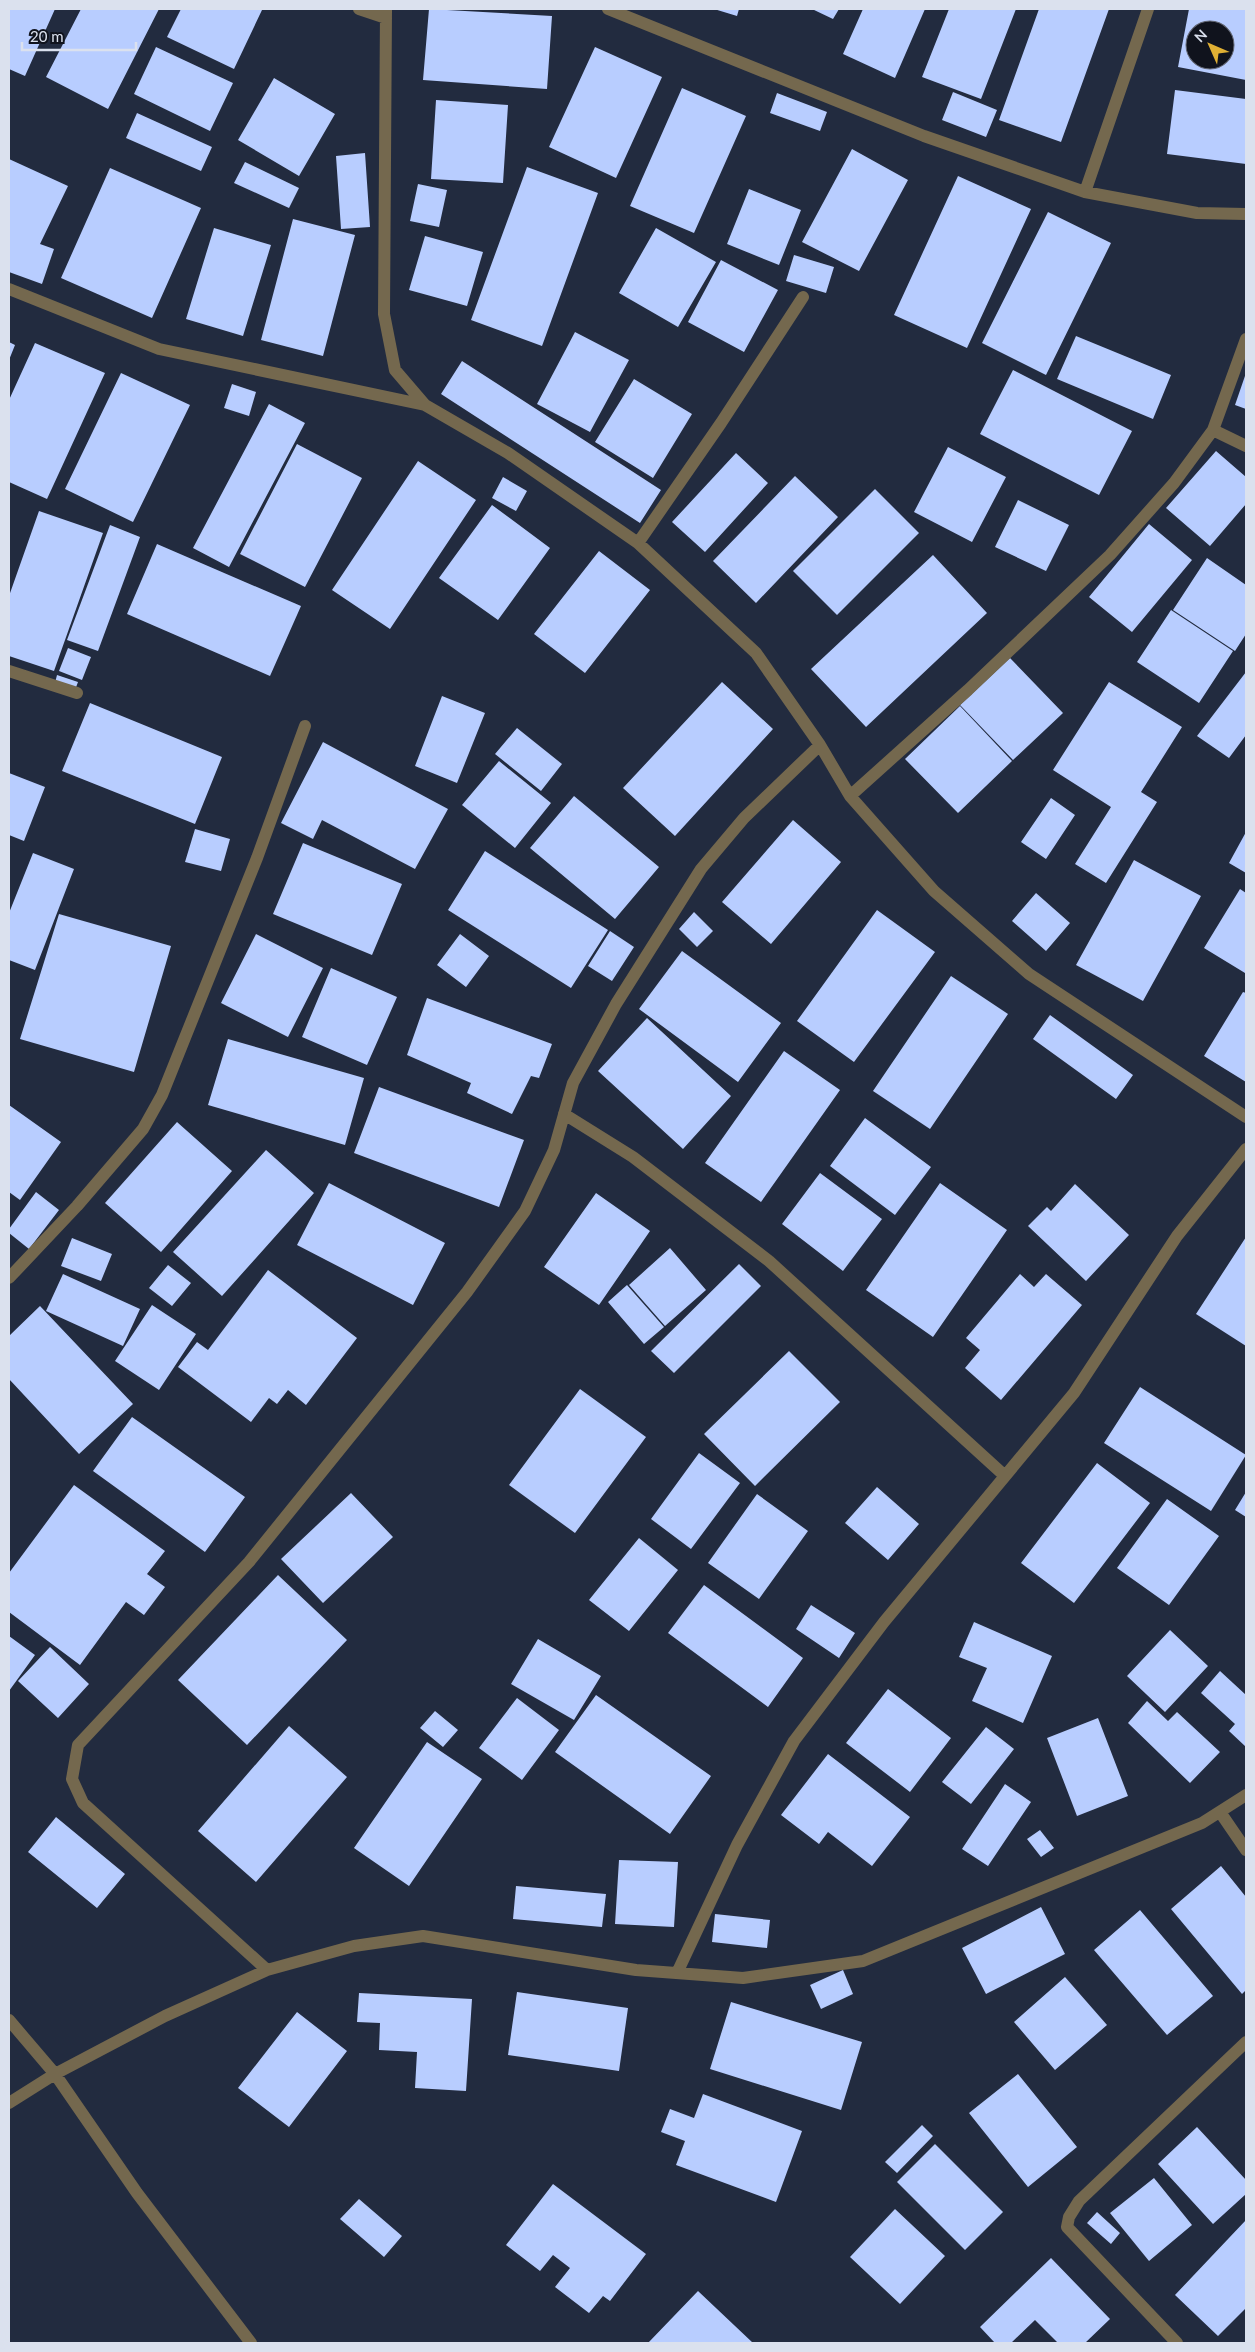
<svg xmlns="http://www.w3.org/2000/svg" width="1255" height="2352" font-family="Lato,sans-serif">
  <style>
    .building { fill: #b8cdff; fill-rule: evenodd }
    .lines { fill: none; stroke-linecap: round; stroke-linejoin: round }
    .minor { stroke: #74684e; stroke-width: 12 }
  </style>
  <rect width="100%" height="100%" fill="#222b3f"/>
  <!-- building -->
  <path class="building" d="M9 9H55L25 76 9 69Z
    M81 9H159L108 109 46 77Z
    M181 9H261L262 10 234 69 167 37Z
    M429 9 552 16 547 89 423 80Z
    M714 9H739L737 16Z
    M812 9H839L833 19Z
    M863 9H925L895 78 843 54Z
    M949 9H1016L981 99 922 77Z
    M1039 9H1109L1061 142 999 120Z
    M1189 9H1246V80L1178 67ZM1195 30H1225V60H1195Z
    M156 47 233 83 210 131 134 94Z
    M595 47 662 77 616 178 549 147Z
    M274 78 335 114 299 176 238 140Z
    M682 88 746 116 694 233 630 206Z
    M1175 90 1246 99V164L1167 154Z
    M953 92 997 110 986 137 942 120Z
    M777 93 827 112 820 131 770 113Z
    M436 100 508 105 503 183 431 179Z
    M137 113 212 147 201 171 126 138Z
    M852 149 908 180 859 271 802 242Z
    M365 153 370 227 341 229 336 156Z
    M9 159 68 186 40 244 54 249 42 284 9 272Z
    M245 162 299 188 289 208 234 183Z
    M527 167 598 193 542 346 471 320Z
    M110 168 201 208 152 318 61 278Z
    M958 176 1031 209 967 348 894 315Z
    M418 184 447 190 439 227 410 221Z
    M749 189 801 210 779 265 727 244Z
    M1048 212 1111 243 1046 375 982 343Z
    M293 219 355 235 323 356 261 340Z
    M214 228 271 245 243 336 186 319Z
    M656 228 716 262 678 327 619 293Z
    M425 236 483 252 467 306 409 290Z
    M794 255 834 267 826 293 786 281Z
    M721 260 778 290 744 352 688 322Z
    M575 332 629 360 590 432 537 404Z
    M1076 336 1171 375 1153 419 1057 379Z
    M9 342 15 345 9 360Z
    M35 343 105 373 47 499 9 482V400Z
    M462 361 661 490 640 523 441 394Z
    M1013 370 1132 431 1099 495 980 434Z
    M121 373 190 405 133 522 65 489Z
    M1246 373V409L1235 405Z
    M634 379 692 414 653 478 595 442Z
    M232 384 256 392 249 416 224 408Z
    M269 404 305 423 229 567 193 548Z
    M297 444 362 478 305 587 240 554Z
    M948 447 1006 477 972 542 914 512Z
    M1216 451 1246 477V504L1210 546 1166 508Z
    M736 453 768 483 705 552 672 522Z
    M418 461 476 500 390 629 332 590Z
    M795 476 838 517 756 603 713 561Z
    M503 477 527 491 516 511 492 498Z
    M875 489 919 533 837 615 793 571Z
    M1018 500 1069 525 1046 571 995 547Z
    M492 505 550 548 498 620 439 578Z
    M39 511 103 533 54 671 9 656V596Z
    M1149 524 1192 560 1132 632 1089 597Z
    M110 525 140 537 98 651 67 640Z
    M157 544 301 606 270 676 127 614Z
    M599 551 650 590 585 673 534 634Z
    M933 555 987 613 866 727 811 669Z
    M1207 558 1246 585V634L1235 651 1173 610Z
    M1171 610 1233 651 1199 703 1137 662Z
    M68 648 91 657 82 680 59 671Z
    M1010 658 1063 713 1013 760 960 705Z
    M1246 672V735L1229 758 1197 736Z
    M57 675 78 682 75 690 55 683Z
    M722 682 773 729 675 836 623 788Z
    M1109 682 1182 727 1141 792 1157 802 1106 883 1075 864 1111 807 1053 770Z
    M442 696 485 713 457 783 415 766Z
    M90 703 222 757 195 824 62 771Z
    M960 706 1012 761 958 813 905 759Z
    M517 728 562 764 541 791 495 754Z
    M323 742 448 809 415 869 322 820 313 839 281 823Z
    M499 761 551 803 515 848 462 805Z
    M9 773 45 787 24 841 9 835Z
    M574 796 659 867 615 919 530 848Z
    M1051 798 1075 815 1046 859 1021 842Z
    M793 820 841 862 771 944 722 902Z
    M195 829 230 839 221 871 185 862Z
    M1246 832V873L1229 863Z
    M303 843 402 884 372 955 273 914Z
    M485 851 608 930 571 988 448 910Z
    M33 853 74 869 35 970 9 960V913Z
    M1134 860 1201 896 1143 1001 1076 965Z
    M1240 889 1246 893 1245 973 1204 948Z
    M1036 893 1070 923 1046 951 1012 921Z
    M877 910 935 952 854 1062 797 1021Z
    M694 912 713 931 697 947 679 929Z
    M59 914 171 946 134 1072 20 1039Z
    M610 931 634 947 612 981 588 966Z
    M256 934 323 968 288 1037 221 1003Z
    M460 934 489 956 466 987 437 965Z
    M682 951 781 1023 738 1082 639 1009Z
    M331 968 397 997 367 1065 302 1037Z
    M951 976 1008 1014 930 1129 873 1091Z
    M1243 992 1246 993V1082L1204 1056Z
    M427 998 552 1044 539 1078 531 1076 512 1114 467 1093 471 1083 407 1055Z
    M1050 1015 1133 1075 1116 1099 1033 1039Z
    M647 1018 731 1096 683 1149 598 1071Z
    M228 1039 364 1078 345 1145 208 1105Z
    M784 1051 840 1090 761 1202 705 1163Z
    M379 1087 524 1140 499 1207 354 1153Z
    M9 1105 61 1142 20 1200 9 1192Z
    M865 1118 931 1167 895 1215 830 1166Z
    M177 1122 232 1171 161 1252 105 1203Z
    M266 1150 314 1193 222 1296 173 1252Z
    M820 1173 882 1219 843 1271 782 1224Z
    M329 1183 445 1243 413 1305 297 1245Z
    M940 1183 1007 1230 933 1337 866 1290Z
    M1075 1184 1129 1235 1086 1281 1028 1226 1047 1207 1051 1211Z
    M36 1192 59 1210 29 1249 9 1233V1229Z
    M596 1193 650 1231 599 1305 544 1267Z
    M1246 1237V1346L1196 1314Z
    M72 1238 112 1254 101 1281 61 1266Z
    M670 1248 706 1290 665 1326 629 1285Z
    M739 1264 761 1286 674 1373 651 1351Z
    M168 1265 191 1283 172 1306 149 1288Z
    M268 1270 357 1338 306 1405 288 1390 277 1404 269 1398 251 1422 178 1367 197 1342 208 1350Z
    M63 1274 140 1309 123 1346 46 1311Z
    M1020 1274 1034 1287 1046 1274 1082 1305 1001 1400 965 1368 980 1350 966 1338Z
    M627 1285 664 1327 644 1344 608 1302Z
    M152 1305 196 1334 159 1390 115 1361Z
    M40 1306 133 1404 79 1454 9 1379V1336Z
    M789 1351 840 1402 755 1486 704 1434Z
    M1140 1387 1246 1455 1211 1511 1104 1443Z
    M580 1389 646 1437 575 1533 509 1485Z
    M132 1417 245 1497 205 1552 93 1471Z
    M699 1453 740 1483 691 1549 651 1519Z
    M1097 1463 1150 1503 1074 1603 1021 1563Z
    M74 1485 165 1551 147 1574 165 1587 144 1615 126 1602 80 1665 9 1612V1573Z
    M877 1487 919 1524 888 1560 845 1523Z
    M1246 1492V1517L1235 1510Z
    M351 1493 393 1537 323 1603 281 1559Z
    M757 1494 808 1531 759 1599 708 1563Z
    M1167 1499 1219 1536 1169 1605 1117 1568Z
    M639 1538 678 1570 629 1631 589 1600Z
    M278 1575 347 1640 247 1745 178 1680Z
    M704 1585 803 1658 768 1707 668 1633Z
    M811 1605 855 1633 839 1658 796 1629Z
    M974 1622 1052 1656 1023 1723 972 1701 987 1668 959 1657Z
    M1170 1630 1208 1666 1165 1712 1127 1676Z
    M9 1636 35 1655 9 1691Z
    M538 1639 601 1676 574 1720 511 1684Z
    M50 1647 89 1684 58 1718 18 1681Z
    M1220 1671 1246 1695V1747L1229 1731 1235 1724 1201 1693Z
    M888 1689 951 1738 910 1792 846 1743Z
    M596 1695 711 1776 670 1834 555 1752Z
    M517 1698 559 1730 522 1780 479 1748Z
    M1147 1701 1168 1721 1177 1712 1220 1752 1190 1783 1128 1723Z
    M435 1711 458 1730 443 1747 420 1728Z
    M1098 1718 1128 1796 1077 1816 1047 1738Z
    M289 1726 347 1777 256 1882 198 1831Z
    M986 1727 1014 1749 971 1804 942 1782Z
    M427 1742 482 1779 409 1886 354 1848Z
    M828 1754 910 1817 872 1866 828 1832 819 1844 781 1815Z
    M1005 1784 1031 1802 988 1866 962 1849Z
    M56 1817 125 1874 97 1908 28 1852Z
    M1040 1830 1054 1848 1041 1857 1027 1839Z
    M619 1860 678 1862 674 1927 615 1924Z
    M1221 1866 1246 1897V1990L1242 1994 1171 1909Z
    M516 1886 606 1894 602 1927 513 1919Z
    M1041 1907 1065 1954 986 1994 962 1948Z
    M1140 1910 1213 1996 1167 2035 1094 1950Z
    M715 1914 770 1920 767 1948 712 1942Z
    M843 1970 853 1994 821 2009 810 1985Z
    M1065 1977 1107 2025 1055 2070 1014 2022Z
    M517 1992 628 2008 619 2071 508 2055Z
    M359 1993 472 1999 466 2091 415 2088 417 2052 379 2050 380 2023 357 2022Z
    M731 2002 862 2042 841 2110 710 2069Z
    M297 2012 347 2051 289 2127 238 2088Z
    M1018 2074 1077 2147 1028 2187 969 2113Z
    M703 2094 802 2131 776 2202 676 2165 685 2141 661 2132 670 2109 694 2118Z
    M922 2125 933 2136 897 2173 885 2162Z
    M1197 2127 1246 2180V2194L1213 2224 1158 2164Z
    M935 2144 1003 2212 965 2250 897 2182Z
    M1154 2178 1192 2225 1149 2261 1110 2213Z
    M553 2184 646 2254 610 2301 603 2296 589 2313 555 2287 570 2268 553 2255 540 2271 506 2245Z
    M359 2199 402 2236 384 2257 340 2219Z
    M895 2209 945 2256 900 2304 850 2257Z
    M1097 2212 1120 2233 1111 2244 1087 2223Z
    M1246 2220V2308L1218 2336 1175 2295Z
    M1051 2258 1110 2319 1085 2343H1058L1035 2320 1011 2343H995L980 2327Z
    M698 2291 753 2343H648Z"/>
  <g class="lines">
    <!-- minor -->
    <path class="minor" d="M359 9 386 18
      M386 9 384 314 395 370 425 405 508 453 638 543 756 653 820 745 850 796 934 891 1029 974 1246 1117
      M608 9 924 136 1085 192 1197 213 1246 214
      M1085 192 1148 9
      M9 289 159 349 425 405
      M1213 430 1246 446
      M638 543 721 423 803 297
      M9 671 77 693
      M850 796 968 690 1110 555 1174 483 1213 430 1246 339
      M564 1114 633 1157 769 1261 1005 1476
      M9 1278 77 1206 143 1129 162 1095 257 858 305 726
      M1220 1812 1246 1850
      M267 1970 83 1803 72 1779 78 1745 249 1562 467 1292 525 1211 554 1150 573 1083 616 1004 701 869 744 818 820 745
      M677 1973 737 1845 794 1741 884 1622 1074 1393 1177 1236 1246 1149
      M9 2020 55 2074 137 2193 251 2343
      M9 2103 55 2074 165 2016 267 1970 354 1946 423 1936 636 1970 743 1978 863 1961 1202 1823 1246 1795
      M1177 2343 1067 2227 1069 2217 1079 2201 1246 2042"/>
  </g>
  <!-- border -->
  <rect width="1255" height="2352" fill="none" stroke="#dbe1ee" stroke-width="20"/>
  <!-- north arrow -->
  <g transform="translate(1210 45) rotate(315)"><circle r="24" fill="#10131d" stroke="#616571"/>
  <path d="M0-4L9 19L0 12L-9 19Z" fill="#e0b034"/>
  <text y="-8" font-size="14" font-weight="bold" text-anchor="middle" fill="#dbe1ee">N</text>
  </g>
  <!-- scale -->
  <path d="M22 42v8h114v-8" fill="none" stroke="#dbe1ee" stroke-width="2.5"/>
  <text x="30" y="42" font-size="15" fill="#dbe1ee" stroke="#10131d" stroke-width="4" paint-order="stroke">20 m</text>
</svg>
